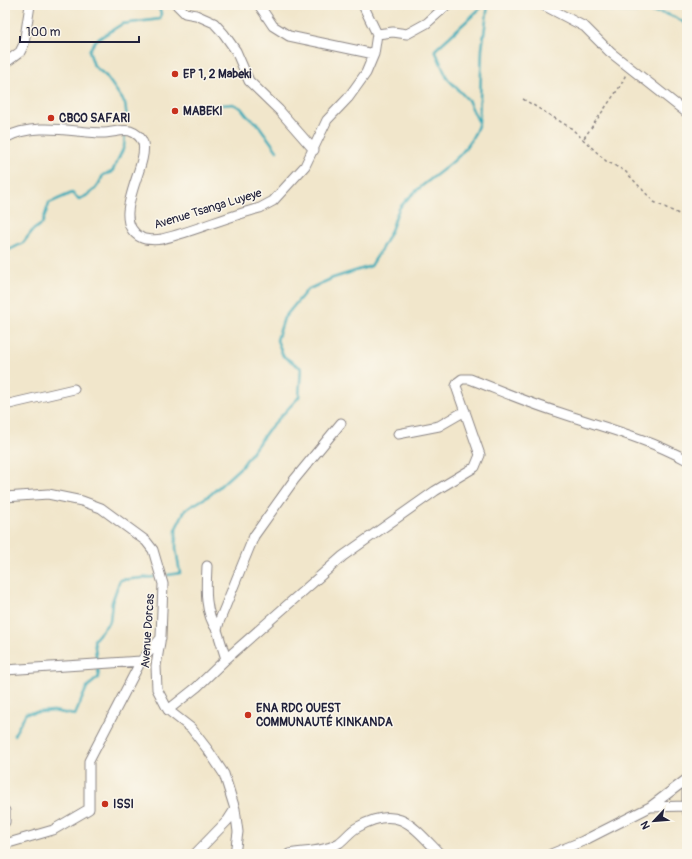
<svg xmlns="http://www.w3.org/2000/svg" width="692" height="859" font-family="Pangolin,sans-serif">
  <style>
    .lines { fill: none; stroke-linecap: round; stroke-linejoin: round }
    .stream { stroke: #3aaab8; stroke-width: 2.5 }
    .minor-casing { stroke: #8a8483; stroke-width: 11 }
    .path { stroke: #8a8483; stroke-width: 1.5; stroke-dasharray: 3 3; stroke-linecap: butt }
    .minor { stroke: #fff; stroke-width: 9 }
    .poi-dot { fill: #c8321e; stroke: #fbf7ec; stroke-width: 1.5 }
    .labels { text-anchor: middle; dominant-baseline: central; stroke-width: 3; stroke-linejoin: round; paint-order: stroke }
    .poi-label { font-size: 12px; font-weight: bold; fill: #22223b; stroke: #fbf7ec; text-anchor: start }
    .street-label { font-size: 12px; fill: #22223b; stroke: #fbf7ec }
  </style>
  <rect width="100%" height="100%" fill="#fbf7ec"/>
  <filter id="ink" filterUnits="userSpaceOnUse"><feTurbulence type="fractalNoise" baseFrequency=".025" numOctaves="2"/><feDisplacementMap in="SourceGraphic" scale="8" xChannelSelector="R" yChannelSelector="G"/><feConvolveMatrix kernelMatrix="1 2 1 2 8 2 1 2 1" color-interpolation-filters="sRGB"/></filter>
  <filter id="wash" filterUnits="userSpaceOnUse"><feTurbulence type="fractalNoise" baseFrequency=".012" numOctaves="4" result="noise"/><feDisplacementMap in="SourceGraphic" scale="16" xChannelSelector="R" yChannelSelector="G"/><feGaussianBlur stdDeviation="0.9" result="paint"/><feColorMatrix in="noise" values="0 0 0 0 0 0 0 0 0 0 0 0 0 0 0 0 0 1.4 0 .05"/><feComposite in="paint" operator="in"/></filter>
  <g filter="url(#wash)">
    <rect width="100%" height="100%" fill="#f1e6cb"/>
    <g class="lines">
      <!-- stream -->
      <path class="stream" d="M588 5C595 7 602 9 609 10 637 14 663 5 687 25
        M222 105 233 104 241 108 248 117 257 123 277 151
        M127 118 125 103 106 76 94 66 89 51 95 41 122 24 160 19 161 13 157 5
        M479 122 482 49 488 5
        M5 252 23 243 33 230 42 224 49 203 72 193 79 199C92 194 98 188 103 175L112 172 124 147 125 133
        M168 575 180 573 176 549V528L185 510 210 495 242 466 268 430 299 397 301 368 283 356 277 340 284 318 307 290 333 278 371 266C379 254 386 241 392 228 395 221 396 212 401 206 428 173 463 168 479 123L468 100 447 78 435 50 484 5
        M14 735 26 713 53 711 75 715 87 687 99 677 94 640 110 621 112 602 120 580 154 577"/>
    </g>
  </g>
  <g filter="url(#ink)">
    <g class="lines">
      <defs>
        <path id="minor" d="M177 5 185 13 196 15 214 23 224 34 236 51 249 81 279 110 314 150
          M259 5 273 26 289 36 374 54
          M543 5 585 27 610 52 687 113
          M377 34 393 32 407 34 427 23 447 5
          M5 63 20 52 24 44 30 5
          M5 138C33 122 73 132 103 133 111 133 123 129 130 131 136 133 141 137 143 143 149 167 107 221 142 238 146 240 157 240 162 239 196 231 227 216 260 208L273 201 305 166 327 120 348 98 366 73 374 54 377 34 363 5
          M5 405 74 389
          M398 434 439 426 465 411
          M5 497 48 494 82 501 101 508 146 541 153 550 163 584 161 636 156 666 157 689 168 710 191 728 208 750 224 774 235 809 228 820 195 854
          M207 566C206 587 204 612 217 630
          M226 659 217 630 219 622 254 536 294 480 341 423
          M5 670 141 661
          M168 710 197 687 226 659 343 556 435 491 475 467 480 455 456 386 458 382 462 379H470C499 390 528 403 558 412 602 427 647 438 687 460
          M687 792V811
          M650 807 686 806
          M5 811V822
          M5 844 53 830 89 809V761L141 661 161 638
          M235 854 238 832 235 809
          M289 854C306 851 324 852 339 843 346 838 351 830 358 827 398 804 413 826 440 854
          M551 854 583 841 650 807 687 779"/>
      </defs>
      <!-- minor casing -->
      <use href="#minor" class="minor-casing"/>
      <!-- path -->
      <path class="path" d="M523 99 571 128 606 161 625 171 654 202 687 218
        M584 138 621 85 626 74"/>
      <!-- minor -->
      <use href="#minor" class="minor"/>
    </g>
  </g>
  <!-- markers -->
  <g class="poi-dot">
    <circle cx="175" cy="74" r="4"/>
    <circle cx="175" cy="111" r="4"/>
    <circle cx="51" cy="118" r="4"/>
    <circle cx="248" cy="715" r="4"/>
    <circle cx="105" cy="804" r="4"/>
  </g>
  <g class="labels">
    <!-- poi labels -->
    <g class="poi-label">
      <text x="183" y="74">EP 1, 2 Mabeki</text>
      <text x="183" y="111">MABEKI</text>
      <text x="59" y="118">CBCO SAFARI</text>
      <text x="256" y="708">ENA RDC OUEST<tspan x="256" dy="14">COMMUNAUTÉ KINKANDA</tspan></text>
      <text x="113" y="804">ISSI</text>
    </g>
    <!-- street labels -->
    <g class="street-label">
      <text transform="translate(208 209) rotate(-17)">Avenue Tsanga Luyeye</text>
      <text transform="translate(148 631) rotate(-86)">Avenue Dorcas</text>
    </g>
  </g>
  <!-- margin -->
  <rect width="692" height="859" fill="none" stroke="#fbf7ec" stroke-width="20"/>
  <!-- north arrow -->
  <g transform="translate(654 821) rotate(244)" stroke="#fbf7ec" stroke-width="3" paint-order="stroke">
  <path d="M0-3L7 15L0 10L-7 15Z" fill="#22223b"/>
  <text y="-6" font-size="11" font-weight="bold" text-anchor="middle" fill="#22223b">N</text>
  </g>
  <!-- scale -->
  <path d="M20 36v6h119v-6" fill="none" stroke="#22223b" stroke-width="2"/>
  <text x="26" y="36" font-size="12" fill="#22223b" stroke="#fbf7ec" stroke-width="3" paint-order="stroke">100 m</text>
</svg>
